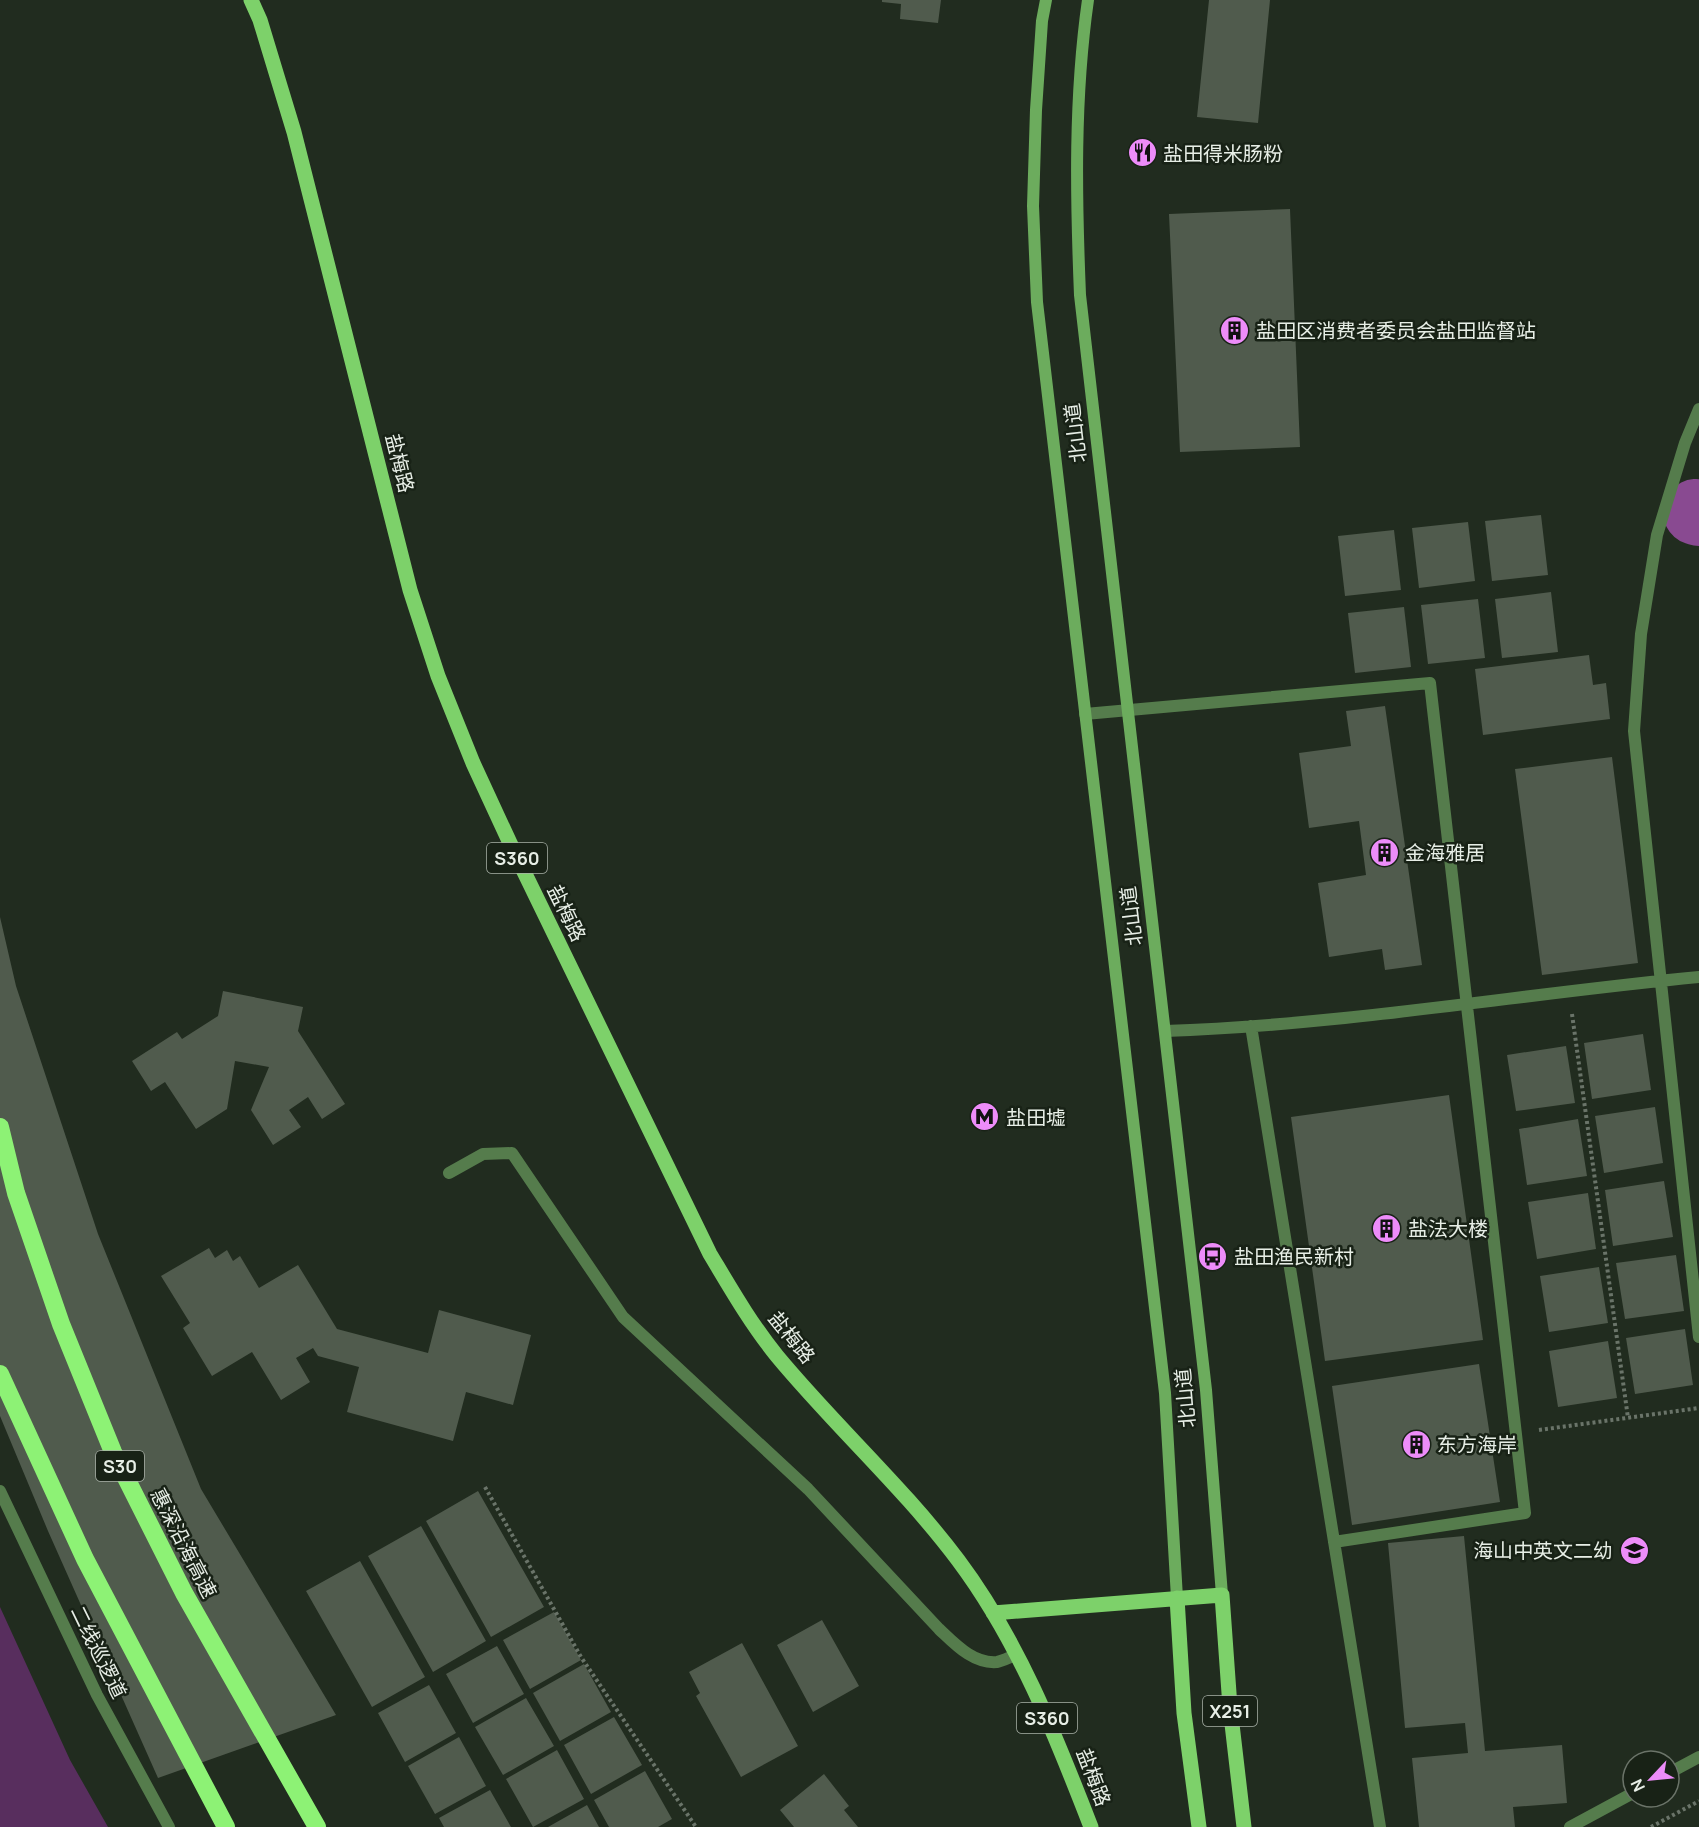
<svg xmlns="http://www.w3.org/2000/svg" width="1699" height="1827" font-family="Manrope,'Noto Sans SC',sans-serif">
  <style>
    .green { fill: #582e5e }
    .lines { fill: none; stroke-linecap: round; stroke-linejoin: round }
    .river { stroke: #894a91; stroke-width: 66 }
    .building { fill: #505b4d }
    .path { stroke: #6a7469; stroke-width: 4; stroke-dasharray: 3 3; stroke-linecap: butt }
    .minor { stroke: #557c4c; stroke-width: 12 }
    .tertiary { stroke: #557c4c; stroke-width: 12 }
    .secondary { stroke: #6cac5d; stroke-width: 12 }
    .primary { stroke: #7dd16a; stroke-width: 15 }
    .motorway { stroke: #8df275; stroke-width: 18 }
    .labels { text-anchor: middle; dominant-baseline: central; stroke-width: 5; stroke-linejoin: round; paint-order: stroke }
    .shield { fill: #182216; stroke: #a9b1a8; stroke-width: 1.5 }
    .shield-label { font-size: 18px; font-weight: bold; fill: #e7eee6 }
    .poi-label { font-size: 20px; fill: #e7eee6; stroke: #182216; text-anchor: start }
    .street-label { font-size: 20px; fill: #e7eee6; stroke: #182216 }
  </style>
  <rect width="100%" height="100%" fill="#212c1f"/>
  <!-- green -->
  <path class="green" d="M0 1607 70 1760 108 1827H0Z"/>
  <g class="lines">
    <!-- river -->
    <path class="river" d="M1696 512 1699 513"/>
  </g>
  <!-- building -->
  <path class="building" d="M882 0H941L938 23 900 19 901 4 882 2Z
    M1209 0H1270L1258 123 1197 117Z
    M1290 209 1300 447 1180 452 1169 214Z
    M1541 515 1548 575 1492 581 1485 521Z
    M1468 522 1475 581 1419 588 1412 528Z
    M1394 530 1401 590 1345 596 1338 536Z
    M1551 592 1558 652 1502 658 1495 599Z
    M1478 599 1485 658 1428 664 1421 605Z
    M1404 607 1411 667 1355 673 1348 613Z
    M1589 655 1593 685 1606 683 1610 719 1483 735 1475 669Z
    M1385 706 1422 965 1385 970 1382 949 1329 957 1318 883 1366 875 1359 821 1309 828 1299 753 1351 746 1346 711Z
    M1612 757 1638 963 1542 975 1515 769Z
    M0 917 16 986 98 1234 201 1489 336 1715 158 1778 48 1531 0 1416Z
    M223 991 303 1007 298 1031 345 1104 322 1119 308 1097 289 1110 301 1127 273 1145 251 1110 269 1067 235 1061 227 1109 196 1129 165 1082 151 1091 132 1061 177 1032 182 1039 218 1016Z
    M1643 1034 1651 1090 1592 1099 1584 1043Z
    M1566 1046 1575 1103 1516 1111 1507 1055Z
    M1449 1095 1483 1340 1325 1361 1291 1117Z
    M1655 1107 1663 1163 1604 1173 1595 1116Z
    M1578 1119 1587 1176 1527 1185 1519 1129Z
    M1664 1181 1673 1237 1613 1246 1605 1190Z
    M1588 1193 1596 1249 1537 1259 1528 1202Z
    M209 1248 215 1258 227 1250 233 1261 240 1256 259 1288 298 1265 337 1329 428 1353 439 1310 531 1335 513 1405 466 1392 453 1441 347 1412 359 1367 318 1356 313 1348 296 1358 310 1382 281 1400 252 1352 212 1376 183 1328 190 1323 161 1276Z
    M1676 1255 1684 1311 1625 1319 1616 1263Z
    M1599 1267 1608 1323 1549 1332 1540 1276Z
    M1685 1329 1693 1385 1635 1394 1626 1338Z
    M1608 1341 1617 1398 1558 1407 1549 1351Z
    M1479 1364 1500 1502 1352 1525 1332 1386Z
    M478 1491 544 1607 491 1637 426 1521Z
    M421 1526 486 1641 433 1672 368 1556Z
    M1464 1536 1485 1751 1562 1745 1567 1803 1513 1807 1515 1827H1419L1412 1758 1468 1753 1465 1723 1405 1728 1388 1543Z
    M360 1561 425 1677 372 1707 306 1591Z
    M554 1612 581 1660 530 1689 503 1640Z
    M822 1620 859 1686 813 1712 777 1645Z
    M742 1643 798 1746 741 1777 696 1696 700 1693 689 1672Z
    M497 1646 524 1694 473 1723 446 1674Z
    M584 1664 611 1712 560 1741 533 1693Z
    M429 1685 456 1733 405 1762 378 1713Z
    M526 1698 554 1746 503 1775 475 1727Z
    M614 1717 642 1765 591 1794 564 1745Z
    M459 1737 486 1786 435 1814 408 1766Z
    M557 1750 584 1799 533 1827 506 1779Z
    M645 1771 672 1819 658 1827H609L594 1800Z
    M824 1774 849 1806 844 1810 858 1827H794L780 1810Z
    M490 1790 511 1827H444L439 1818Z
    M587 1805 599 1827H548Z"/>
  <g class="lines">
    <!-- path -->
    <path class="path" d="M1572 1014 1628 1418
      M1539 1430 1699 1408
      M485 1487 581 1657 696 1827
      M1651 1827 1699 1801"/>
    <!-- minor -->
    <path class="minor" d="M1699 409 1685 443 1657 535 1641 634 1634 731 1699 1337
      M1085 714 1430 683 1525 1513 1334 1542
      M1251 1026 1380 1827
      M1165 1031C1344 1025 1521 994 1699 977
      M449 1173 483 1154 512 1153 623 1317 808 1489 939 1629C955 1644 973 1664 997 1662 1003 1661 1010 1657 1016 1655
      M0 1491 97 1695 169 1827"/>
    <!-- tertiary -->
    <path class="tertiary" d="M1669 1773 1699 1757
      M1570 1827 1633 1793"/>
    <!-- secondary -->
    <path class="secondary" d="M1046 0 1042 21 1036 110 1033 206 1037 302 1165 1393 1177 1598
      M1088 0C1074 98 1076 197 1080 295L1206 1390 1222 1595"/>
    <!-- primary -->
    <path class="primary" d="M251 0 260 20 294 132 410 590 438 676 473 763 510 843 710 1254C731 1289 751 1324 777 1356 835 1426 904 1488 958 1560 1018 1640 1055 1734 1091 1827
      M1177 1598 1184 1713 1199 1827
      M993 1613 1222 1595 1230 1707 1244 1827"/>
    <!-- motorway -->
    <path class="motorway" d="M0 1127 16 1193 61 1324 113 1452 184 1593 317 1827
      M0 1374 85 1559 226 1827"/>
  </g>
  <!-- icons -->
  <defs>
    <symbol id="restaurant-disc" viewBox="-11 -11 22 22"><circle r="9.5" fill="#ed8cf9" stroke="#182216"/><path d="M-5-6h1v4h1v-4h1v4h1v-4h1v5L-1.5 .5V6h-2V.5L-5-1ZM5-6V6H3V1.5H1.5Q1.5-4 5-6Z" fill="#111"/></symbol>
    <symbol id="building-disc" viewBox="-11 -11 22 22"><circle r="9.5" fill="#ed8cf9" stroke="#182216"/><path d="M-4-6H4V6H1V3H-1V6H-4ZM-2.5-4.3h1.7v1.8h-1.7ZM.8-4.3h1.7v1.8H.8ZM-2.5-1h1.7V.8h-1.7ZM.8-1h1.7V.8H.8Z" fill="#111"/></symbol>
    <symbol id="metro-disc" viewBox="-11 -11 22 22"><circle r="9.5" fill="#ed8cf9" stroke="#182216"/><path d="M-5.5 5V-5H-3L0 0L3-5H5.5V5H3V-.5L0 4L-3-.5V5Z" fill="#111"/></symbol>
    <symbol id="bus-disc" viewBox="-11 -11 22 22"><circle r="9.5" fill="#ed8cf9" stroke="#182216"/><path d="M-5-6H5V4H4V6H2V4H-2V6H-4V4H-5ZM-3.5-4V0h7V-4ZM-3.5 1.2v1.5H-2V1.2ZM2 1.2v1.5H3.5V1.2Z" fill="#111"/></symbol>
    <symbol id="school-disc" viewBox="-11 -11 22 22"><circle r="9.5" fill="#ed8cf9" stroke="#182216"/><path d="M0-5L7-2L0 1L-7-2ZM-4 1L0 2.5L4 1V4Q0 6-4 4Z" fill="#111"/></symbol>
  </defs>
  <g fill-rule="evenodd">
    <use href="#restaurant-disc" x="1126" y="136" width="33" height="33"/>
    <use href="#building-disc" x="1218" y="314" width="33" height="33"/>
    <use href="#building-disc" x="1368" y="836" width="33" height="33"/>
    <use href="#metro-disc" x="968" y="1100" width="33" height="33"/>
    <use href="#building-disc" x="1370" y="1212" width="33" height="33"/>
    <use href="#bus-disc" x="1196" y="1240" width="33" height="33"/>
    <use href="#building-disc" x="1400" y="1428" width="33" height="33"/>
    <use href="#school-disc" x="1618" y="1534" width="33" height="33"/>
  </g>
  <g class="labels">
    <!-- shield labels -->
    <g class="shield">
      <rect x="487" y="843" width="60" height="30" rx="4.5"/>
      <rect x="96" y="1451" width="48" height="30" rx="4.5"/>
      <rect x="1203" y="1696" width="54" height="30" rx="4.5"/>
      <rect x="1017" y="1703" width="60" height="30" rx="4.5"/>
    </g>
    <g class="shield-label">
      <text x="517" y="858">S360</text>
      <text x="120" y="1466">S30</text>
      <text x="1230" y="1711">X251</text>
      <text x="1047" y="1718">S360</text>
    </g>
    <!-- poi labels -->
    <g class="poi-label">
      <text x="1163" y="153">盐田得米肠粉</text>
      <text x="1256" y="330">盐田区消费者委员会盐田监督站</text>
      <text x="1405" y="852">金海雅居</text>
      <text x="1006" y="1117">盐田墟</text>
      <text x="1408" y="1228">盐法大楼</text>
      <text x="1234" y="1256">盐田渔民新村</text>
      <text x="1437" y="1444">东方海岸</text>
      <text x="1613" y="1550" text-anchor="end">海山中英文二幼</text>
    </g>
    <!-- street labels -->
    <g class="street-label">
      <text transform="translate(1075 433) rotate(-97)">北山道</text>
      <text transform="translate(400 463) rotate(76)">盐梅路</text>
      <text transform="translate(567 913) rotate(64)">盐梅路</text>
      <text transform="translate(1131 916) rotate(-97)">北山道</text>
      <text transform="translate(792 1337) rotate(51)">盐梅路</text>
      <text transform="translate(1185 1398) rotate(-95)">北山道</text>
      <text transform="translate(184 1543) rotate(63)">惠深沿海高速</text>
      <text transform="translate(99 1652) rotate(64)">二线巡逻道</text>
      <text transform="translate(1094 1777) rotate(69)">盐梅路</text>
    </g>
  </g>
  <!-- north arrow -->
  <g transform="translate(1651 1779) rotate(244)"><circle r="28" fill="#182216" stroke="#6b7469" stroke-width="1.5"/>
  <path d="M0-4.5L10 22L0 15L-10 22Z" fill="#ed8cf9"/>
  <text y="-9" font-size="16" font-weight="bold" text-anchor="middle" fill="#e7eee6">N</text>
  </g>
</svg>
